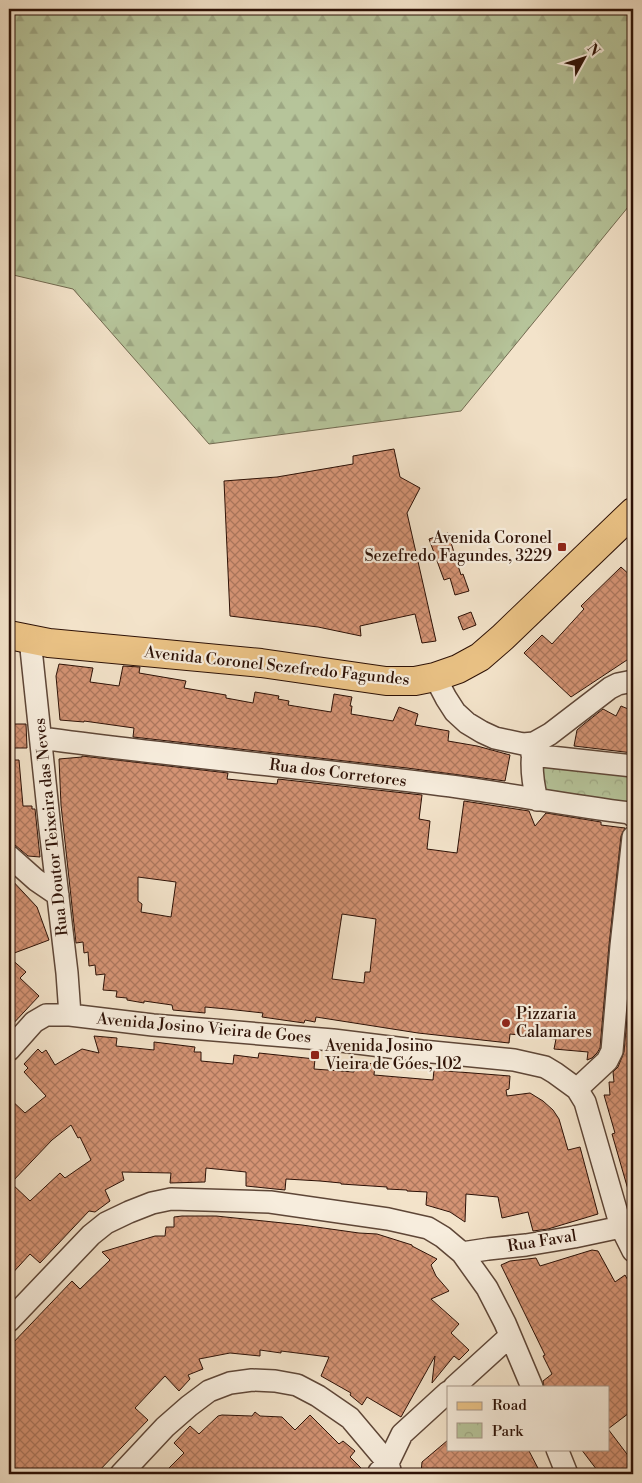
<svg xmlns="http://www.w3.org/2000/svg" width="642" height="1483" font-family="'Libre Bodoni',serif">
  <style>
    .forest { fill: url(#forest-firs); stroke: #726a50 }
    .park { fill: url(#park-crowns); stroke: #726a50 }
    .building { fill: url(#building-cross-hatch); stroke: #2d1106; fill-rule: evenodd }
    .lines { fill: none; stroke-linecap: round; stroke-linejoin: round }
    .minor-casing { stroke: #5e4637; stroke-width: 24 }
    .major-casing { stroke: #2d1106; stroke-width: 30 }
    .minor { stroke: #f7eddd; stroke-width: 21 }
    .major { stroke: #eac285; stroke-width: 28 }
    .poi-dot { fill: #8f2418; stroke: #f7eddd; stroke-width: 2 }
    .labels { text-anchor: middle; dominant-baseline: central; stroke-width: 4.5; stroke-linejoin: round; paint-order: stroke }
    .poi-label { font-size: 16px; fill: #2d1106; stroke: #f7eddd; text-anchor: start }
    .street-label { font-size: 16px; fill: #2d1106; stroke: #f7eddd }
  </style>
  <defs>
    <pattern id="forest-firs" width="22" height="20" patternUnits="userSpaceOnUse" patternTransform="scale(1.25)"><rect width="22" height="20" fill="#b6c49a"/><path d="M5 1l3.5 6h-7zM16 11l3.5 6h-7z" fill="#9da783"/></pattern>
    <pattern id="park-crowns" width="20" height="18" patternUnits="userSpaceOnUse" patternTransform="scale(1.25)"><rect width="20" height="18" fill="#b6c49a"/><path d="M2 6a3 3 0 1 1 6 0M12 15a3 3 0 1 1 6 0" fill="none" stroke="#9da783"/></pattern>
    <pattern id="building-cross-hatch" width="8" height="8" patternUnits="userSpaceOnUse" patternTransform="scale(1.25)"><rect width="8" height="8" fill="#d49374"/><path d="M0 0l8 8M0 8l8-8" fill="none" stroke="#ac775d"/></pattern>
  </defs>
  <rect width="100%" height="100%" fill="#f3e3ca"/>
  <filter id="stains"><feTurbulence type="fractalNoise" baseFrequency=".004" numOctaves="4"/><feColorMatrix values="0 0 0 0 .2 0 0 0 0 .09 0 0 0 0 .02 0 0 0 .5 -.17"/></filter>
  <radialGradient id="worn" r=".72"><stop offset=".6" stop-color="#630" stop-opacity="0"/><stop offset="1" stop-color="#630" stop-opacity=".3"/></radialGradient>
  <!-- forest -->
  <path class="forest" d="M9 9H633V201L461 411 209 444 73 289 9 274Z"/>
  <!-- park -->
  <path class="park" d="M538 757 633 767V810L541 797Z"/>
  <!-- building -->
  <path class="building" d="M394 449 400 477 420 488 407 513 436 641 422 643 415 614 360 626 361 636 318 627 230 616 224 481 277 477 353 464V456Z
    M448 533 461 575 463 574 469 591 455 595 450 578 444 580 429 539Z
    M621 567 633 578V656L571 697 524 653 542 635 552 644 584 609 581 606Z
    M471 612 476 625 463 630 458 617Z
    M59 664 93 668 90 682 119 686 123 666 140 667 139 673 186 681 184 688 226 695V698L253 703 255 692 279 696 278 699 289 701 288 705 331 712 334 694 352 697 350 706H352L351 714 393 721 399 707 418 714 415 725 449 731 448 741 477 746 510 755 505 781 407 768 133 737 134 728 84 721V722L60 720 56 676Z
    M621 706 633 711V753L574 746 577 730 584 724 603 709 616 716Z
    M9 724H26L27 748H9Z
    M82 756 228 773 227 779 277 784 278 779 422 795 419 819 430 821 427 849 457 853 464 801 529 811 535 826 546 813 601 822V825L625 828 621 836 609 945 600 1048 597 1053 592 1058 587 1060 588 1052 554 1049 556 1039 510 1034 509 1043 418 1033 316 1017 315 1022 305 1020 304 1023 262 1017 263 1013 227 1009 205 1007V1013L173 1010 172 1005 144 1001V1003L127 1000V998L116 997 117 991 103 990 105 974 96 975 95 965 89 966 88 952 84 953 83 942 76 943 61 805 59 759 82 757ZM138 877 176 882 171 917 141 912 142 904 138 901ZM342 914 376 919 370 972H365L364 983 332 979Z
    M9 760H19L23 806H32V809H35L40 857 28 856 15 845 9 844Z
    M9 877 37 907 49 940 9 955Z
    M633 949V1193H629L612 1134 615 1133 604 1095H610L609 1082H614L613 1072 618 1067 624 1052Z
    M9 957 26 972 20 978 39 996 9 1028Z
    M94 1036 117 1038 116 1046 154 1050V1042L195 1047 194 1052H201V1061L233 1064 234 1055 258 1058 259 1053 315 1059 314 1069 354 1072 355 1062 375 1064 374 1075 433 1080 434 1070 510 1076 509 1089 506 1090 507 1096 530 1093 543 1101 553 1110 559 1119 568 1150 580 1147 598 1214 548 1229 533 1231 528 1212 502 1218 498 1197 466 1194 465 1222 450 1212 426 1205 427 1192 407 1191V1190L387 1189V1187L341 1184V1183L320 1181 286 1179 285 1190 246 1186V1172L206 1168 205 1182 170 1183 171 1173 122 1172 124 1180 105 1190 110 1201 95 1212 89 1211 40 1263 30 1254 9 1277V1098L25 1113 46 1096 24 1072 28 1068 24 1064 38 1049 42 1053 46 1050 55 1065 82 1049 99 1053ZM71 1125 78 1138 80 1137 91 1160 65 1178 60 1173 30 1201 11 1183 52 1140Z
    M182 1216H216L302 1225 359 1233 377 1234 412 1245V1246L437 1259 431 1265 436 1276 449 1291 431 1299 459 1324 451 1333 469 1350 459 1360 454 1356 432 1383 435 1356 401 1417 367 1397 362 1405 350 1395 351 1393 321 1376 329 1357 281 1351V1353L260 1350V1356L230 1353 199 1359 203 1369 188 1375 190 1379 179 1391 165 1376 135 1408 148 1420 96 1474H9V1347L72 1281 80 1289 110 1260 102 1252 155 1236H165L166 1227H174V1217Z
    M592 1250 598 1251 615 1282 625 1275 633 1289V1410L608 1429 633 1462V1474H600L581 1449H608V1387H544L543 1381 552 1374 543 1356 545 1355 501 1265 510 1261 536 1258 540 1266Z
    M255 1412 260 1416 282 1417 295 1430 310 1415 339 1444 343 1441 355 1451 350 1457 367 1474H163L184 1453 174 1443 190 1426 199 1434 218 1416 222 1415 252 1416Z
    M448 1440V1449H528L541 1474H421L422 1462Z"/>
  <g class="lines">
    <defs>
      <path id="minor" d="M30 639 50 829 67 973 70 1015
        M435 677 446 698 455 712 467 723 482 732 495 738 523 744 534 743 550 734 610 688 618 684 633 681
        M41 738C180 757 319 769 458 787 515 795 572 806 630 813L633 816
        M534 743C530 763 532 780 537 800
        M532 755 633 766
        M9 856 36 880 58 895
        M9 1050 34 1022 46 1015H70L153 1025 333 1040 422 1051 514 1060 545 1067 555 1073 577 1089 585 1102 621 1227 633 1251
        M577 1089 607 1061 612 1051 621 946 633 837
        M462 1253 488 1249 526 1245 574 1237 621 1227 633 1223
        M9 1321 91 1235 106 1223 129 1212 152 1203 171 1199 270 1202 388 1219 428 1228 443 1237 462 1253 487 1288 505 1323 532 1387
        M454 1387 510 1336
        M557 1449 567 1474
        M379 1472 388 1463 402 1434 448 1392
        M121 1474 165 1427 189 1406 209 1391 230 1383 252 1380 275 1381 297 1385 318 1396 350 1418 388 1463 391 1474"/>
      <path id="major" d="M9 635 49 643 261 663 386 681H415L435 677 458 669 480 657 503 637 633 512"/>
    </defs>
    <!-- minor casing -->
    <use href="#minor" class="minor-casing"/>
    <!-- major casing -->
    <use href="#major" class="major-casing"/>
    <!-- minor -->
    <use href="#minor" class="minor"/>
    <!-- major -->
    <use href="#major" class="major"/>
  </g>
  <!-- markers -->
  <g class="poi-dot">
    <rect x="557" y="542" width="10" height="10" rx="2.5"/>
    <circle cx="506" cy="1023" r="5"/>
    <rect x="310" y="1050" width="10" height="10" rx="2.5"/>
  </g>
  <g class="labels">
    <!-- poi labels -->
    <g class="poi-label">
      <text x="552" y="538" text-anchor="end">Avenida Coronel<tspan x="552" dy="18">Sezefredo Fagundes, 3229</tspan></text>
      <text x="516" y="1014">Pizzaria<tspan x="516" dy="18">Calamares</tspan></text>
      <text x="325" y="1046">Avenida Josino<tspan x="325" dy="18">Vieira de Góes, 102</tspan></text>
    </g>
    <!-- street labels -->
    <g class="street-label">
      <text transform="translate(277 666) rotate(6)">Avenida Coronel Sezefredo Fagundes</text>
      <text transform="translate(338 773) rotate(7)">Rua dos Corretores</text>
      <text transform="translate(51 827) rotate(-96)">Rua Doutor Teixeira das Neves</text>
      <text transform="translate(204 1028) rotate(5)">Avenida Josino Vieira de Goes</text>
      <text transform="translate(542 1241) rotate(-9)">Rua Faval</text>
    </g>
  </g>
  <!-- margin -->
  <rect width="642" height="1483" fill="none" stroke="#f3e3ca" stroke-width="30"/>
  <rect x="10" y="10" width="622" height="1463" fill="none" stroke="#2d1106" stroke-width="2.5"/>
  <rect x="15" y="15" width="612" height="1453" fill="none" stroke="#2d1106"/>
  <!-- legend -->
  <rect x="447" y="1386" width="162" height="65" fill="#f7eddd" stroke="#a69587"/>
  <rect x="457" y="1402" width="25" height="8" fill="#eac285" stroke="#a69587"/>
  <text x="492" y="1410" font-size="15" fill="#2d1106">Road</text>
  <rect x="457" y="1423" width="25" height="15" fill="url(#park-crowns)" stroke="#a69587"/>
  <text x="492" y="1436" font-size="15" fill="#2d1106">Park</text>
  <!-- north arrow -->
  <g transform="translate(584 58) rotate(50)" stroke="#f7eddd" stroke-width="4" paint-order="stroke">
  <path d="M0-4L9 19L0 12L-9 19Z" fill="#2d1106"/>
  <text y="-8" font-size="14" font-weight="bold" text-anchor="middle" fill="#2d1106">N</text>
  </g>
  <rect width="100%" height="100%" filter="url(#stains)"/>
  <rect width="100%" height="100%" fill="url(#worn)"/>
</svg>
